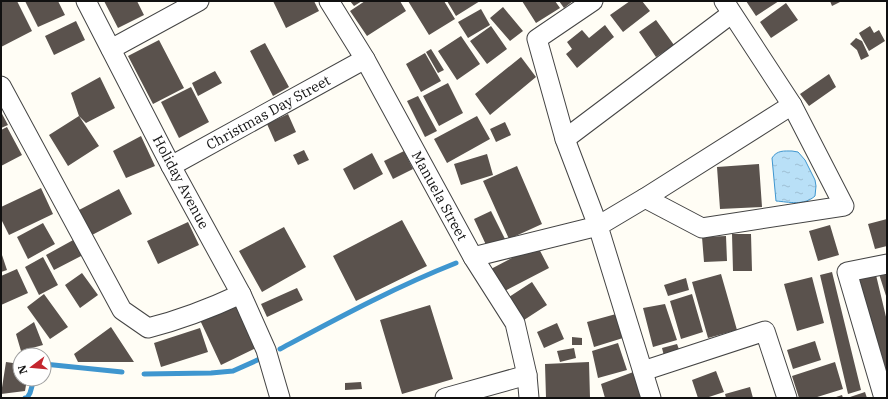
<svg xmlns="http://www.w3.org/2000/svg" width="888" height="399" font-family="'IBM Plex Serif',serif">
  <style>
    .water { fill: url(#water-ripples); stroke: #3f96cf }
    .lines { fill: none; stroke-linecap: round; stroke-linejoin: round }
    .stream { stroke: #3f96cf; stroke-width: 5 }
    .building { fill: #5a524d }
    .minor-casing { stroke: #444; stroke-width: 21 }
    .minor { stroke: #fff; stroke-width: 19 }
    .labels { text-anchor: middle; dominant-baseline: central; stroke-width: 4; stroke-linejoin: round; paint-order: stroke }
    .street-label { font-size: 14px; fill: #111; stroke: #fff }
  </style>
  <defs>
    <pattern id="water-ripples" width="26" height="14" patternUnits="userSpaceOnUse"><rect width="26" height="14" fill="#b9e0f7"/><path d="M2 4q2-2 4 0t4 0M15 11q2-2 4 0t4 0" fill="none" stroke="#9ebfd3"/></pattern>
  </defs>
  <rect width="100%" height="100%" fill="#fffdf5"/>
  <!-- water -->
  <path class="water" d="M792 151 798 152 805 160 815 180 816 186 815 196C804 206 789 202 776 201L772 158C777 150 784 151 792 151Z"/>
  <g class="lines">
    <!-- stream -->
    <path class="stream" d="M280 349C338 318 395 287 456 263
      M44 364 122 372
      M144 374 211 373 233 371 262 358
      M25 398H27L30 393 34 379"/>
  </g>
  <!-- building -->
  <path class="building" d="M1 1H17L32 31 1 47Z
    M25 1H58L65 15 38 27Z
    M104 1H137L144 15 118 28Z
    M273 1H314L319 11 286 28Z
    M350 1H362L354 6Z
    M365 1H400L406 11 367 36 350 11Z
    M408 1H444L455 19 429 35Z
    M447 1H480L456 16Z
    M522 1H555L560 8 536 23Z
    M559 1H573L564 8Z
    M630 1H642L650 11 623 32 610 15Z
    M746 1H779L756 16Z
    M830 1H842L832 6Z
    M786 3 798 20 771 38 760 22Z
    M503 7 523 31 510 41 490 18Z
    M481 9 490 25 468 38 458 22Z
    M656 20 674 45 656 57 639 32Z
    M76 21 85 40 54 55 45 36Z
    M605 25 614 37 577 68 566 54 572 49 567 42 582 30 589 38Z
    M491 26 507 49 487 64 470 41Z
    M870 26 874 33 879 30 885 41 869 51 859 33Z
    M461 36 480 64 457 80 438 51Z
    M856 38 862 41 869 56 861 60 857 50 850 44Z
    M159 40 184 88 153 104 128 56Z
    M265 43 289 87 273 96 250 51Z
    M431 49 444 70 438 73 426 52Z
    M425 53 441 81 421 92 406 64Z
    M521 57 536 77 490 115 475 94Z
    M215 71 222 83 198 96 192 83Z
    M829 74 836 87 809 106 800 94Z
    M100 77 115 108 86 123 79 116 71 93Z
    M448 83 463 113 439 126 423 96Z
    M191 87 209 122 179 138 161 102Z
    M418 96 437 131 425 137 407 101Z
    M1 112 8 125 1 128Z
    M288 114 296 132 275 142 267 124Z
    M79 116 99 146 68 166 49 135Z
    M477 116 490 139 447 163 434 139Z
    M505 122 511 135 496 142 490 129Z
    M7 127 22 155 1 166V130Z
    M141 136 155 166 126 178 113 151Z
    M304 150 309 160 298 165 293 155Z
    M404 151 413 169 393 179 384 161Z
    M372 153 383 174 354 190 343 169Z
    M487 154 493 175 461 185 454 164Z
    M759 164 762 207 720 209 717 167Z
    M517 166 542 224 509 239 483 181Z
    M41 188 53 214 9 235 1 219V207Z
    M119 189 132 214 92 235 79 210Z
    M491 211 505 239 487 247 474 219Z
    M887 219V246L875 249 868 224Z
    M402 220 427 266 356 301 333 256Z
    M188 222 199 245 158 264 147 241Z
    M43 223 55 244 28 259 17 237Z
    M830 225 839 255 818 261 809 231Z
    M284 227 306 267 262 292 239 251Z
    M732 234H751L752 271H733Z
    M726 236 727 261 704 262 702 237Z
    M75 239 83 255 54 270 46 255Z
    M537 245 549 268 501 293 489 270Z
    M1 252 7 270 1 272Z
    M43 257 58 285 39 295 25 267Z
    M17 269 28 293 1 305V276Z
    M832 272 861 390 848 394 820 275Z
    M887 272V299L879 274Z
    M82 273 98 295 80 308 65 285Z
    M721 274 737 330 708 338 692 282Z
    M876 275 887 321V384L859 279Z
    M812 277 824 323 797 331 784 284Z
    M686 278 689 290 668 296 664 285Z
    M532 282 547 305 524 320 509 297Z
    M297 288 303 300 267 317 261 304Z
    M44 294 68 327 50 339 27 307Z
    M692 294 703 332 681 339 670 301Z
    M239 300 260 346 221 365 199 318Z
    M665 304 677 340 653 347 643 308Z
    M430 305 453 379 402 394 380 320Z
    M616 314 623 338 594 347 587 322Z
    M34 322 43 345 21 351 16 334Z
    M557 323 564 339 544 348 537 332Z
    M111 327 134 362H78L74 354Z
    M200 328 208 352 161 367 154 343Z
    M572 337 582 338V345H572Z
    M815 341 821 360 793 369 787 350Z
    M618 343 627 370 598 378 592 351Z
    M677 344 680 352 664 356 662 348Z
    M574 348 576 358 560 362 557 351Z
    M6 362 20 364V379H27L25 391 1 394Z
    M589 362 590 398H546L545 364Z
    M835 362 843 389 814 398H799L792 376Z
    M636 371 644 398H605L601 384Z
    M716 371 724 392 706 398H698L692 380Z
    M361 382 362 389 345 390V383Z
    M750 387 753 398H726L725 394Z
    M865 392 867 398H847Z
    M842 395 843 398H833Z"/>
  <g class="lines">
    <defs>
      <g id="minor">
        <path id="s1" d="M329 1 365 59 473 257 515 323 527 375 529 398"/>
        <path d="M111 49 199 1"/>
        <path d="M1 86 122 310 148 328C180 320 211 308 241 294L171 166 86 1"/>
        <path d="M565 139 731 14"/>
        <path id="s2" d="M171 166 365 59"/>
        <path d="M645 198 702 228 844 206 792 105 724 1"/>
        <path d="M473 257 598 226 565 139 537 39 593 1"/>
        <path d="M241 294 266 350 280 398"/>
        <path d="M643 371 765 331 787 398"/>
        <path d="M445 398 527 375"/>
        <path d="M651 398 598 226 645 198 792 105"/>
        <path d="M884 398 847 272 887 264"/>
      </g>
    </defs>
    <!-- minor casing -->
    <use href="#minor" class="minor-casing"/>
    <!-- minor -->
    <use href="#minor" class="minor"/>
  </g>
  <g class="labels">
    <!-- street labels -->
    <g class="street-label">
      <text stroke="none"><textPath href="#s2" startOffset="111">Christmas Day Street</textPath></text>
      <text transform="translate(181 182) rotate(62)">Holiday Avenue</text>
      <text stroke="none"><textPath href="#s1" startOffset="224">Manuela Street</textPath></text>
    </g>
  </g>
  <!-- border -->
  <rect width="888" height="399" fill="none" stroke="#111111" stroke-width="4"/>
  <!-- north arrow -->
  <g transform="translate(32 367) rotate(254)"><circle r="19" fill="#ffffff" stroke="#a0a0a0"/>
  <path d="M0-3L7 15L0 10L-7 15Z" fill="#c4262e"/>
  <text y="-6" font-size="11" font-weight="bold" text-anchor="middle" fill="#111111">N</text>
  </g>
</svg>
